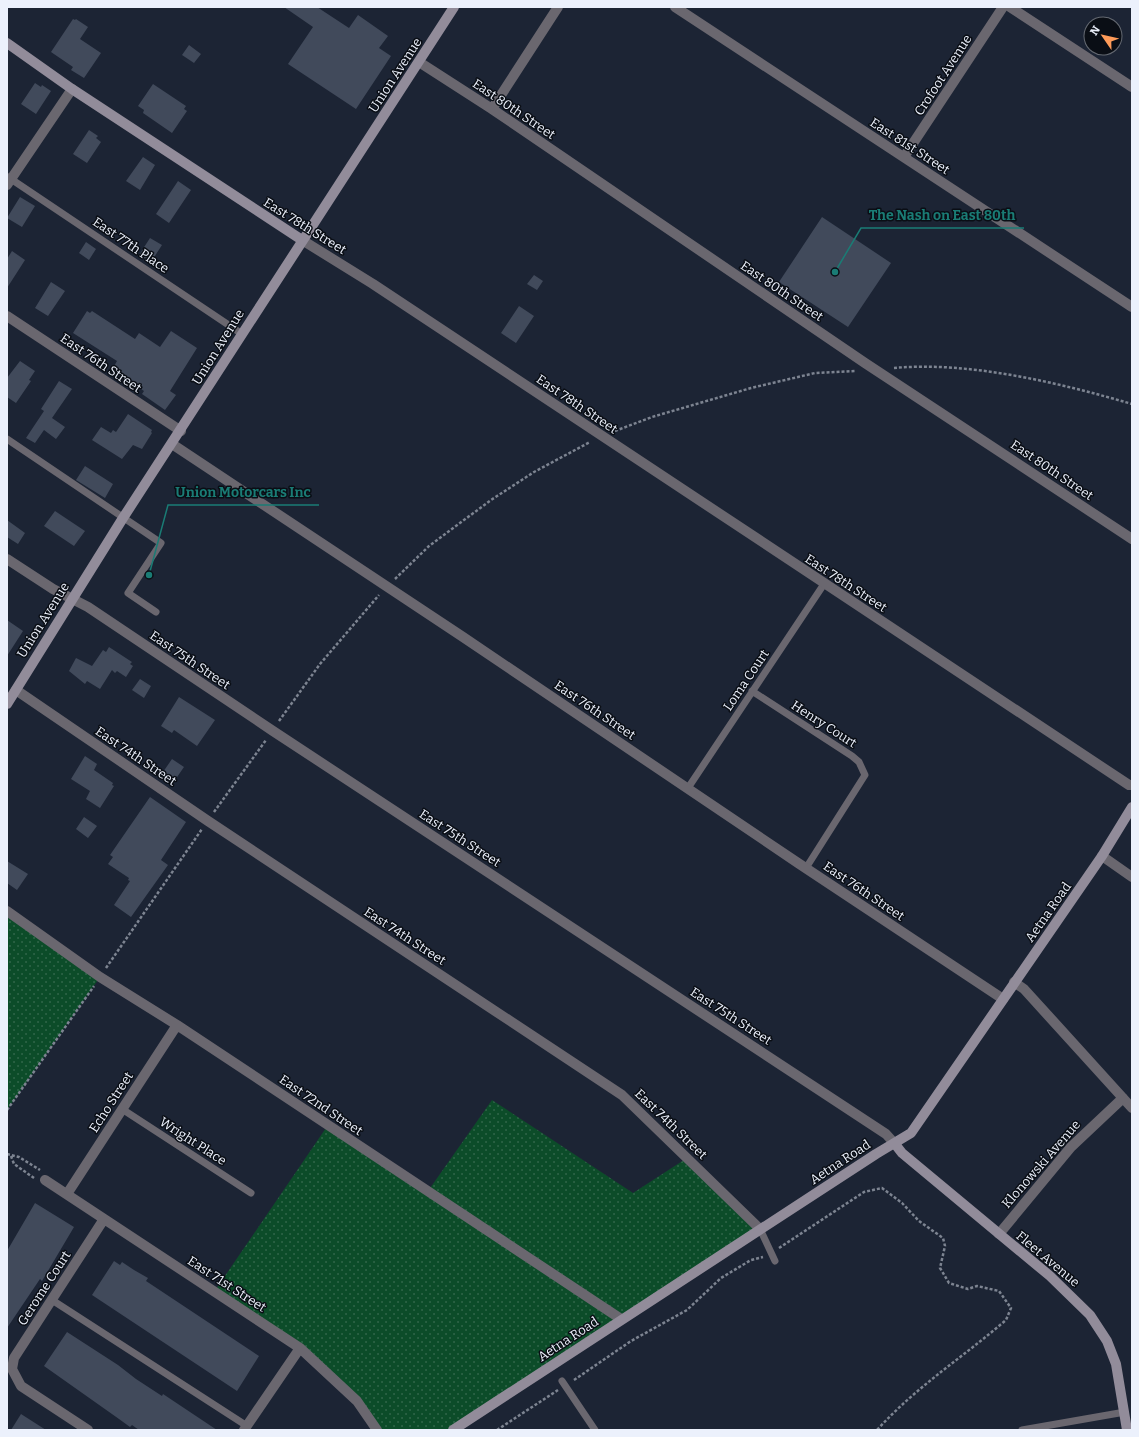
<svg xmlns="http://www.w3.org/2000/svg" width="1139" height="1437" font-family="Bitter,serif">
  <style>
    .grass { fill: url(#grass-dots) }
    .building { fill: #414a5b }
    .lines { fill: none; stroke-linecap: round; stroke-linejoin: round }
    .path { stroke: #7d8491; stroke-width: 2.5; stroke-dasharray: 3 2; stroke-linecap: butt }
    .lane { stroke: #6a676f; stroke-width: 7 }
    .street { stroke: #6a676f; stroke-width: 10 }
    .secondary { stroke: #928c9a; stroke-width: 10 }
    .labels { text-anchor: middle; dominant-baseline: central; stroke-width: 3; stroke-linejoin: round; paint-order: stroke }
    .street-label { font-size: 13px; fill: #ecf1fc; stroke: #0a0e15 }
    .leader { fill: none; stroke: #1a7c75; stroke-width: 1.5 }
    .callout-dot { fill: #1a7c75; stroke: #0a0e15; stroke-width: 1.5 }
    .callout-label { font-size: 14px; text-anchor: middle; font-weight: bold; fill: #1a7c75; stroke: #0a0e15; stroke-width: 3; stroke-linejoin: round; paint-order: stroke }
  </style>
  <defs>
    <pattern id="grass-dots" width="8" height="8" patternUnits="userSpaceOnUse"><rect width="8" height="8" fill="#0c4c29"/><path d="M2 2h.1M6 6h.1" fill="none" stroke="#306649" stroke-width="1.8" stroke-linecap="round"/></pattern>
  </defs>
  <rect width="100%" height="100%" fill="#1c2434"/>
  <!-- grass -->
  <path class="grass" d="M7 912 100 977 7 1110Z
    M492 1100 633 1193 687 1158 760 1229 453 1430H377L329 1374 214 1292 328 1125 428 1191Z"/>
  <!-- building -->
  <path class="building" d="M284 7H317L349 28 358 15 388 36 379 48 391 56 356 109 288 64 313 27Z
    M73 19 75 20 76 19 88 27 80 39 101 53 84 78 71 70 73 67 51 52Z
    M189 45 201 54 194 63 182 55Z
    M35 83 41 87 42 85 51 91 36 114 21 104Z
    M153 84 186 106 184 109 187 111 172 133 143 113 144 110 138 106Z
    M89 130 98 136 96 138 101 142 87 163 73 154Z
    M143 157 155 165 140 190 126 181Z
    M178 181 191 190 169 223 156 214Z
    M20 197 35 206 22 227 7 218Z
    M822 217 891 263 848 327 779 282Z
    M150 238 162 245 151 262 139 255Z
    M86 242 96 249 89 260 79 253Z
    M12 251 25 260 7 288V259Z
    M534 275 543 281 537 290 527 284Z
    M51 282 65 291 48 316 35 308Z
    M519 306 534 316 516 343 501 333Z
    M87 311 90 313 92 311 135 339 139 333 160 347 171 331 197 348 170 391 176 395 165 410 142 394 144 391 138 387 139 385 113 368 117 361 73 333Z
    M20 361 35 371 29 380 31 381 16 403 7 397V378Z
    M59 381 72 389 52 418 65 427 56 439 44 430 35 443 26 438 44 411 41 409Z
    M128 414 152 430 151 432 152 433 142 449 133 445 122 459 92 440 101 427 111 433 113 430 116 432Z
    M85 466 113 484 105 498 76 480Z
    M55 511 85 531 74 546 44 526Z
    M7 520 25 533 18 544 7 537Z
    M7 620 23 631 7 656Z
    M109 647 132 662 130 664 133 666 126 677 117 671 115 673 112 670 100 689 87 681 85 684 69 671 76 658 92 666 103 650 106 652Z
    M140 679 151 686 144 698 132 690Z
    M179 697 215 720 197 746 174 730 172 733 161 726Z
    M85 756 97 764 94 770 113 783 112 785 114 786 100 808 86 799 90 791 71 779Z
    M172 759 184 767 175 780 163 772Z
    M150 797 186 822 161 860 168 865 131 917 114 905 130 881 128 880 129 878 108 864 113 857 110 855Z
    M84 817 97 826 88 838 76 829Z
    M7 861 28 874 17 890 7 883Z
    M35 1203 74 1227 42 1281 40 1279 7 1328V1251Z
    M114 1261 120 1265 122 1262 134 1270 148 1278 146 1281 259 1356 237 1391 92 1295Z
    M67 1332 118 1365 136 1379 162 1396 163 1394 217 1430H139L132 1425 130 1427 119 1419 44 1366Z
    M21 1414 46 1430H11Z"/>
  <g class="lines">
    <!-- path -->
    <path class="path" d="M894 368C969 361 1060 383 1132 404
      M615 431 652 417 751 388 815 373 855 371
      M395 579 429 546 491 500 534 472 590 442
      M279 721 320 664 379 595
      M214 812 266 740
      M106 968 202 829
      M7 1110 94 986
      M7 1154 19 1157 40 1170
      M11 1156 14 1164 34 1178
      M779 1248 864 1192 882 1188 902 1203 919 1221 943 1238 945 1246 940 1268 949 1283 968 1289 977 1286 999 1291 1011 1308 1006 1320C962 1358 917 1386 877 1430
      M574 1380 631 1341 687 1310 721 1278 751 1260 763 1257
      M497 1430 558 1390"/>
    <!-- lane -->
    <path class="lane" d="M8 177 242 334
      M7 439 161 543 128 593 156 612
      M752 691 852 756 859 762 865 775 806 868
      M688 788 824 584
      M122 1109 251 1193
      M760 1229 775 1261
      M52 1300 247 1426
      M562 1381 595 1430
      M1022 1430 1125 1412"/>
    <!-- street -->
    <path class="street" d="M675 7 1132 307
      M1010 7 1132 87
      M419 62 492 109 865 363 1132 539
      M492 109 558 7
      M904 157 1003 7
      M7 185 72 89
      M302 240 373 284 1129 785H1132
      M7 316 181 431
      M172 444 463 637 798 863 1003 999
      M7 559 53 589 88 607 273 731 886 1134 895 1144
      M16 690 208 821 622 1095 760 1229
      M1102 856 1132 877
      M7 911 100 977 177 1025 621 1319
      M1014 982 1024 989 1132 1108
      M45 1180 300 1348 357 1401 377 1430
      M67 1194 177 1025
      M999 1234 1071 1147 1123 1098
      M88 1430 21 1386 12 1369 14 1358 104 1219
      M244 1430 300 1348"/>
    <!-- secondary -->
    <path class="secondary" d="M7 43 72 89 302 240
      M7 704 123 518 454 7
      M895 1144 902 1153 1050 1276 1090 1315 1107 1341 1116 1364 1127 1430
      M453 1430 876 1154 911 1133 1102 856 1132 807"/>
  </g>
  <g class="labels">
    <!-- street labels -->
    <g class="street-label">
      <text transform="translate(395 75) rotate(-57)">Union Avenue</text>
      <text transform="translate(943 75) rotate(-57)">Crofoot Avenue</text>
      <text transform="translate(514 109) rotate(34)">East 80th Street</text>
      <text transform="translate(910 146) rotate(33)">East 81st Street</text>
      <text transform="translate(305 226) rotate(32)">East 78th Street</text>
      <text transform="translate(131 245) rotate(34)">East 77th Place</text>
      <text transform="translate(782 291) rotate(34)">East 80th Street</text>
      <text transform="translate(218 347) rotate(-58)">Union Avenue</text>
      <text transform="translate(101 363) rotate(34)">East 76th Street</text>
      <text transform="translate(577 404) rotate(34)">East 78th Street</text>
      <text transform="translate(1052 470) rotate(34)">East 80th Street</text>
      <text transform="translate(846 583) rotate(33)">East 78th Street</text>
      <text transform="translate(43 620) rotate(-58)">Union Avenue</text>
      <text transform="translate(190 660) rotate(34)">East 75th Street</text>
      <text transform="translate(746 680) rotate(-56)">Loma Court</text>
      <text transform="translate(595 710) rotate(34)">East 76th Street</text>
      <text transform="translate(824 724) rotate(33)">Henry Court</text>
      <text transform="translate(136 756) rotate(34)">East 74th Street</text>
      <text transform="translate(460 838) rotate(33)">East 75th Street</text>
      <text transform="translate(864 891) rotate(34)">East 76th Street</text>
      <text transform="translate(1048 912) rotate(-55)">Aetna Road</text>
      <text transform="translate(405 936) rotate(33)">East 74th Street</text>
      <text transform="translate(731 1016) rotate(33)">East 75th Street</text>
      <text transform="translate(111 1102) rotate(-57)">Echo Street</text>
      <text transform="translate(321 1105) rotate(34)">East 72nd Street</text>
      <text transform="translate(671 1124) rotate(44)">East 74th Street</text>
      <text transform="translate(193 1141) rotate(33)">Wright Place</text>
      <text transform="translate(840 1162) rotate(-33)">Aetna Road</text>
      <text transform="translate(1041 1164) rotate(-49)">Klonowski Avenue</text>
      <text transform="translate(1048 1259) rotate(40)">Fleet Avenue</text>
      <text transform="translate(227 1284) rotate(33)">East 71st Street</text>
      <text transform="translate(44 1288) rotate(-57)">Gerome Court</text>
      <text transform="translate(568 1339) rotate(-33)">Aetna Road</text>
    </g>
  </g>
  <!-- callouts -->
  <path class="leader" d="M835 272L861 228H1024M149 575L168 505H319"/>
  <g class="callout-dot">
    <circle cx="835" cy="272" r="4"/>
    <circle cx="149" cy="575" r="4"/>
  </g>
  <g class="callout-label">
    <text x="942" y="220">The Nash on East 80th</text>
    <text x="243" y="497">Union Motorcars Inc</text>
  </g>
  <!-- border -->
  <rect width="1139" height="1437" fill="none" stroke="#ecf1fc" stroke-width="16"/>
  <!-- north arrow -->
  <g transform="translate(1103 36) rotate(304)"><circle r="19" fill="#0a0e15" stroke="#646971"/>
  <path d="M0-3L7 15L0 10L-7 15Z" fill="#fe9b59"/>
  <text y="-6" font-size="11" font-weight="bold" text-anchor="middle" fill="#ecf1fc">N</text>
  </g>
</svg>
